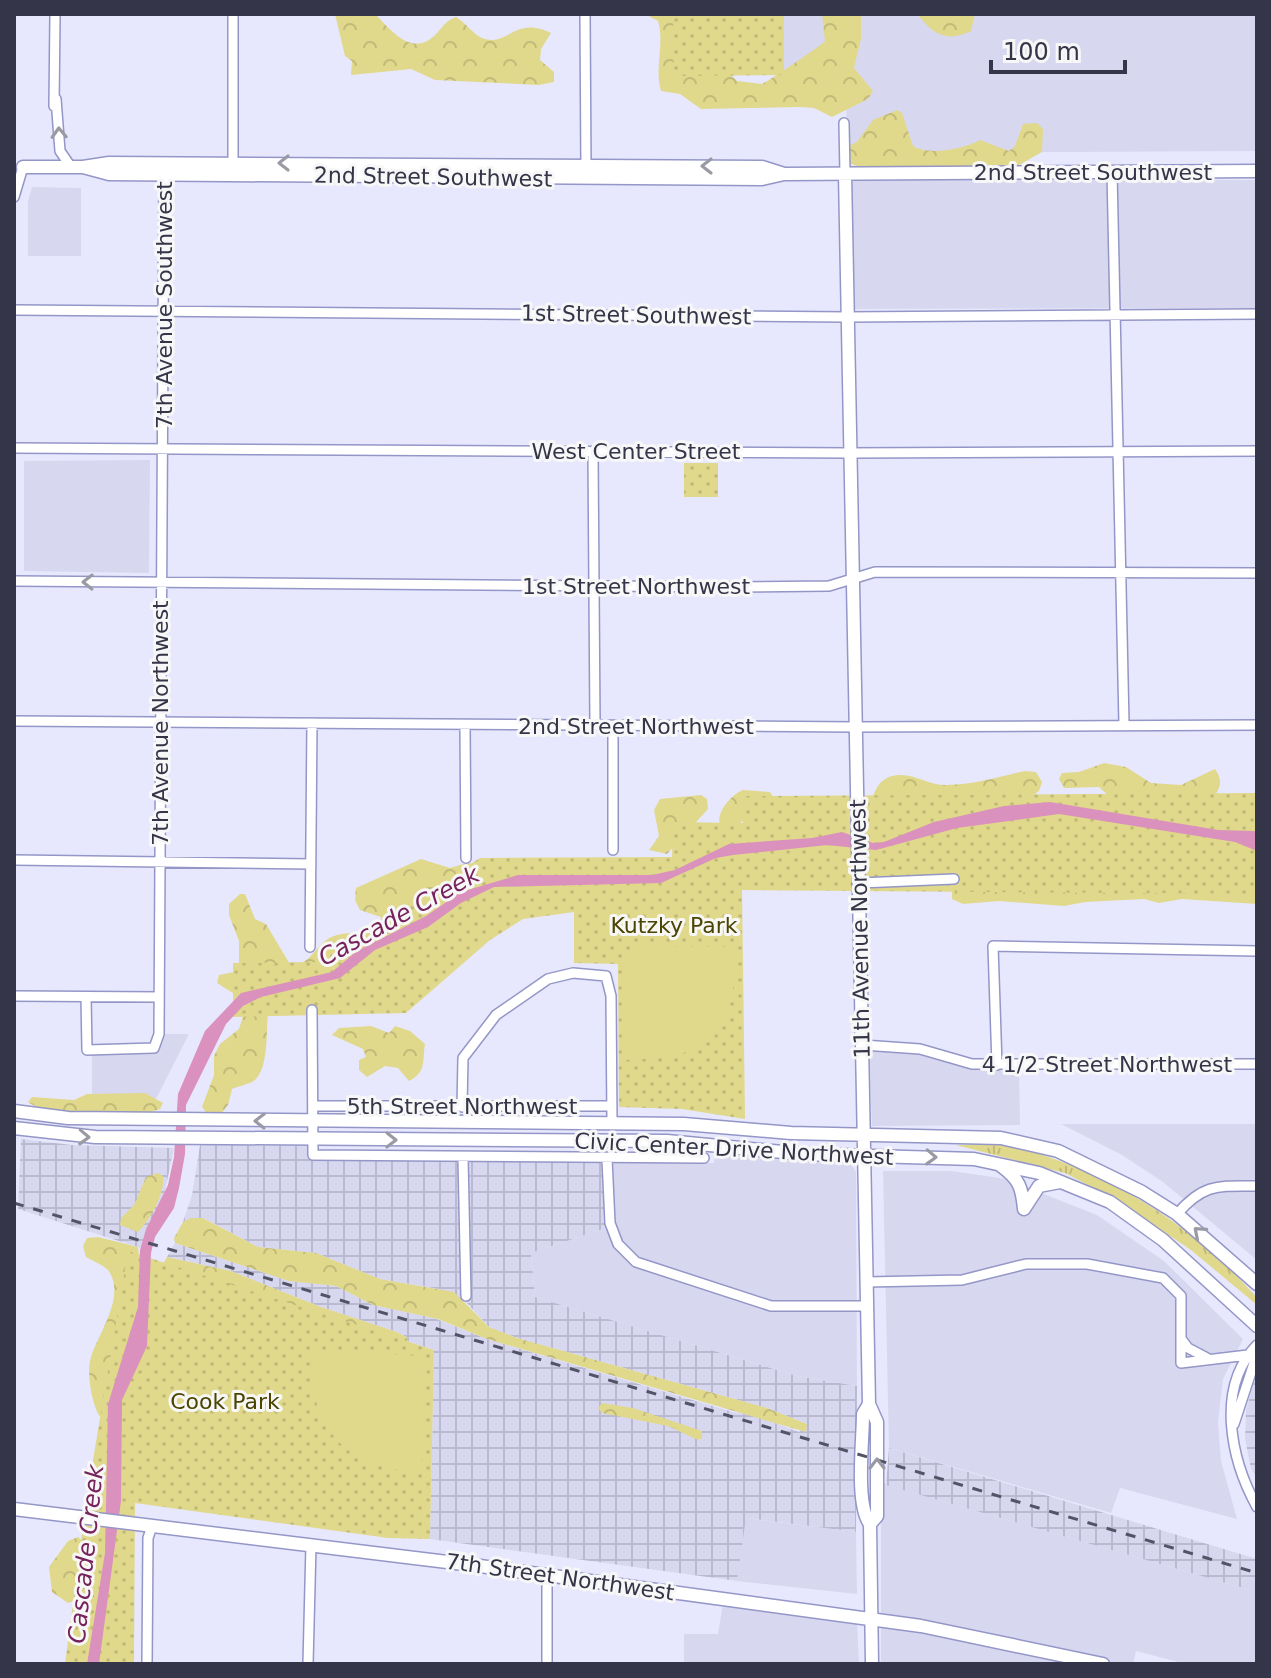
<svg xmlns="http://www.w3.org/2000/svg" width="1271" height="1678" font-family="'DejaVu Sans',sans-serif">
  <style>
    .built { fill: #d7d8f0 }
    .industrial { fill: url(#industrial-grid) }
    .grass { fill: url(#grass-tufts) }
    .forest { fill: url(#forest-crowns) }
    .park { fill: url(#park-dots) }
    .pitch { fill: #e0d88b }
    .water { fill: #da91bd }
    .lines { fill: none; stroke-linecap: round; stroke-linejoin: round }
    .minor-casing { stroke: #9496c7; stroke-width: 12 }
    .major-casing { stroke: #9496c7; stroke-width: 15 }
    .minor { stroke: #fff; stroke-width: 9 }
    .major { stroke: #fff; stroke-width: 12 }
    .rail { stroke: #535367; stroke-width: 3; stroke-dasharray: 10 10; stroke-linecap: butt }
    .oneway { stroke: #9a9aa4 }
    .labels { text-anchor: middle; dominant-baseline: central; stroke-width: 6; stroke-linejoin: round; paint-order: stroke }
    .street-label { font-size: 22px; fill: #353549; stroke: #f7f7f7 }
    .park-label { font-size: 22px; fill: #4c4501; stroke: #f7f7f7 }
    .water-label { font-size: 24px; font-style: italic; fill: #76225b; stroke: #f7f7f7 }
  </style>
  <defs>
    <pattern id="industrial-grid" width="8" height="8" patternUnits="userSpaceOnUse" patternTransform="scale(2)"><rect width="8" height="8" fill="#d7d8f0"/><path d="M0 4h8M4 0v8" fill="none" stroke="#b9bacf"/></pattern>
    <pattern id="grass-tufts" width="24" height="20" patternUnits="userSpaceOnUse" patternTransform="scale(2)"><rect width="24" height="20" fill="#e0d88b"/><path d="M3 7l-1-3M5 7V3M7 7l1-3M15 17l-1-3M17 17v-4M19 17l1-3" fill="none" stroke="#c1ba79"/></pattern>
    <pattern id="forest-crowns" width="20" height="18" patternUnits="userSpaceOnUse" patternTransform="scale(2)"><rect width="20" height="18" fill="#e0d88b"/><path d="M2 6a3 3 0 1 1 6 0M12 15a3 3 0 1 1 6 0" fill="none" stroke="#c1ba79"/></pattern>
    <pattern id="park-dots" width="8" height="8" patternUnits="userSpaceOnUse" patternTransform="scale(2)"><rect width="8" height="8" fill="#e0d88b"/><path d="M2 2h.1M6 6h.1" fill="none" stroke="#c1ba79" stroke-width="1.8" stroke-linecap="round"/></pattern>
  </defs>
  <rect width="100%" height="100%" fill="#e7e8fd"/>
  <!-- built -->
  <path class="built" d="M784 14H1257V151L847 153 846 75 784 74Z
    M851 180H1257V308L850 309Z
    M32 187 81 188V256H28V201Z
    M150 460 149 573 24 571V461Z
    M155 1034H189L157 1097 151 1103H92V1053H153Z
    M869 1047H892L968 1068H1019L1020 1125 872 1126Z
    M1061 1124H1257V1260L1163 1182 1122 1155Z
    M715 1154 841 1161 850 1163 856 1172 857 1386 797 1376 535 1297 531 1253 606 1228 604 1162 714 1163Z
    M883 1171H952L1006 1179 1097 1215 1164 1261 1243 1339 1223 1379 1218 1422 1221 1461 1237 1519 1120 1488 1111 1513 889 1448Z
    M881 1479 887 1485 1257 1592V1664H1186L1136 1651 1133 1664H881Z
    M745 1518 856 1532 857 1594 737 1581Z
    M723 1604 857 1622 859 1664H684V1634H718Z"/>
  <!-- industrial -->
  <path class="industrial" d="M21 1139 72 1145 174 1148 163 1200 146 1229 141 1248 18 1209Z
    M200 1145 310 1146V1156L604 1162 606 1228 531 1253 535 1297 797 1376 857 1386 856 1532 746 1518 737 1581 430 1539 434 1350 407 1341 408 1338 397 1332 321 1307 231 1271 167 1257 175 1243 289 1281 336 1286 373 1305 434 1318 487 1339 733 1412 757 1416 799 1432 807 1424 767 1408 517 1338 489 1327 465 1301 439 1289 380 1279 316 1253 258 1247 204 1218 183 1222 192 1195Z
    M1257 1371V1478L1251 1469 1245 1439 1246 1410Z
    M889 1448 1257 1559V1592L886 1485Z"/>
  <!-- grass -->
  <path class="grass" d="M956 1145C973 1145 994 1142 1011 1146 1106 1169 1193 1225 1257 1298V1305L1191 1250 1118 1201 1065 1173Z"/>
  <!-- forest -->
  <path class="forest" d="M335 14H375C392 31 413 59 437 33 444 25 446 21 456 17 465 22 473 34 482 38 509 48 513 15 551 33L541 49 540 60 554 72V82L539 85 435 80 411 69 351 75 352 61 345 56Z
    M645 14H732L727 71 737 81 762 84C769 81 822 45 825 41L822 14H861V39L854 68 873 91 868 99 832 117 814 108 800 107 701 109 680 94 661 91C654 67 665 44 658 21Z
    M917 14H975L971 31C946 43 933 34 917 14Z
    M897 110 902 113 913 146C928 156 964 149 980 140L1009 151 1015 146 1023 124 1037 123 1043 129 1042 152 1012 169 914 179 891 178 843 161 841 149 857 142 873 120Z
    M1104 763 1126 767 1151 783 1181 785 1215 769C1224 782 1220 789 1211 800L1112 799 1099 787 1064 788 1059 779 1062 773 1079 772Z
    M1025 771 1036 772 1042 782 1039 791 1026 800 871 804C874 792 878 780 892 776 912 771 926 785 946 785 974 785 998 777 1025 771Z
    M743 790 770 792 775 800 737 825 720 824C716 812 732 794 743 790Z
    M701 795 707 799 708 809 667 854 649 850 659 836 654 810 660 799Z
    M421 859 450 868 467 863 484 865 268 1012C266 1031 269 1067 255 1080 250 1084 238 1086 232 1089L228 1105 219 1116H209L202 1107 214 1075V1056L220 1044 239 1029 244 1013 236 995 217 983 219 975 239 971V941L229 915V904L240 894H245L255 919 266 924 291 966C308 965 313 951 325 941 342 928 361 937 379 927L381 917 360 910 355 900 356 888Z
    M1257 878V904L1182 899 1159 903 1144 899 1085 902 1064 906 999 901 963 904 952 899V885Z
    M371 1026 389 1033 395 1026 410 1031 425 1044C422 1061 427 1072 409 1081L398 1068 385 1066 367 1077 359 1070V1060L366 1057 363 1049 332 1035 339 1028Z
    M145 1093 163 1103 160 1109C136 1119 49 1118 28 1102L32 1097 74 1100 87 1094Z
    M158 1173 163 1176C165 1194 150 1220 138 1232L120 1225 121 1218 134 1205 146 1177Z
    M191 1218H203L258 1247 316 1253 380 1279 454 1292 489 1327 517 1338 767 1408 807 1424 806 1432 487 1339 438 1319 373 1305 336 1286 289 1281 175 1243 174 1238 183 1222Z
    M98 1237 138 1247 141 1278 105 1409 100 1417C92 1405 87 1376 90 1361 95 1337 128 1297 108 1270 103 1265 93 1261 86 1257L83 1246 87 1238Z
    M167 1257 231 1271 321 1307 397 1332 408 1338 406 1346 162 1266Z
    M602 1403 633 1408 702 1431V1438L698 1440 668 1426 602 1413 598 1408Z
    M78 1537 85 1543 78 1600 68 1603 52 1592 49 1567 68 1541Z"/>
  <!-- park -->
  <path class="park" d="M673 14H784V75L674 76Z
    M684 463H718V497H684Z
    M1257 793V894L742 890 745 1119 682 1109 619 1107 618 964 574 963V912L523 919 490 940 406 1013 233 1017V963L319 962 480 858 672 857 673 822 743 823V796Z
    M128 1251 434 1350 430 1539 388 1538 135 1503 134 1664H65L87 1496Z"/>
  <!-- pitch -->
  <path class="pitch" d="M637 946 736 947C734 1038 715 1057 625 1060V957Z
    M312 1350 420 1356 427 1368 421 1471C346 1471 306 1425 312 1350Z"/>
  <!-- water -->
  <path class="water" d="M1050 802 1218 830 1254 831 1257 832V851L1235 842 1059 814 957 828 876 850 827 845 733 855 716 858 661 883 494 887 461 903 428 927 375 950 340 978 261 997 243 1006 226 1024 186 1105 185 1154 179 1188 174 1208 155 1237 151 1253 147 1346 122 1400 121 1501 99 1664H87L105 1553 108 1404 138 1307 140 1250 146 1229 168 1185 174 1157 178 1094 205 1031 241 993 332 972 357 951 426 916 461 892 518 875H652L675 870 729 844 812 838 842 832 873 843 884 842 934 822 1004 806Z"/>
  <g class="lines">
    <defs>
      <path id="minor" d="M233 14V167
        M585 14 586 171
        M56 99 60 151 71 167
        M54 106 55 14
        M844 123 845 174
        M1112 172 1124 724
        M14 197 23 167
        M14 310 847 317 1257 314
        M14 448 849 453 1257 451
        M593 451 595 725
        M14 581 726 587 829 586 875 572 1257 573
        M14 721 855 727 1257 725
        M465 725 466 858
        M613 726V850
        M14 860 311 864
        M860 883 954 879
        M310 947 312 723
        M14 996 158 997
        M86 997 87 1050 154 1048 159 1034 164 170
        M312 1010 313 1155 704 1158
        M863 1045 920 1049 972 1064H1257
        M997 1065 993 946 1257 951
        M314 1106H611
        M462 1107 463 1058 496 1015 548 979 573 973 606 976 611 996 612 1123
        M463 1158 466 1296
        M607 1159 610 1223 618 1244 636 1262 771 1306H867
        M1177 1214C1204 1183 1218 1186 1257 1186
        M867 1282 962 1280 1026 1264H1087L1163 1278 1181 1296V1363L1248 1355
        M1182 1340 1188 1348 1207 1358
        M1257 1345C1215 1388 1231 1460 1257 1507
        M1234 1424 1257 1354
        M147 1664 148 1538 152 1526
        M308 1664 311 1545
        M547 1664V1575"/>
      <path id="major" d="M23 167H83L109 163 762 167 784 174
        M83 167 109 174 762 179 784 174 1257 171
        M845 174 869 1404 877 1422V1516L870 1524
        M14 1111 68 1118 684 1124 791 1133 1001 1138 1058 1151 1142 1192 1177 1214 1257 1284
        M14 1128 95 1137 667 1141 804 1154 974 1159 1039 1173 1110 1202 1163 1240 1257 1326
        M1001 1166C1019 1179 1022 1187 1024 1209
        M1024 1209 1039 1186 1060 1182
        M869 1404 863 1414C863 1441 855 1504 870 1524L872 1664
        M14 1509 480 1566 921 1626 1103 1664"/>
    </defs>
    <!-- minor casing -->
    <use href="#minor" class="minor-casing"/>
    <!-- major casing -->
    <use href="#major" class="major-casing"/>
    <!-- minor -->
    <use href="#minor" class="minor"/>
    <!-- major -->
    <use href="#major" class="major"/>
    <!-- rail -->
    <path class="rail" d="M14 1203 1257 1573"/>
  </g>
  <!-- one-way arrows -->
  <defs><path id="oneway-chevron" d="M-2-3.5L2.5 0L-2 3.5" fill="none" stroke-width="1.6" stroke-linecap="round" stroke-linejoin="round" transform="scale(2)"/></defs>
  <g class="oneway">
    <use href="#oneway-chevron" transform="translate(59 133) rotate(-92)"/>
    <use href="#oneway-chevron" transform="translate(284 163) rotate(-180)"/>
    <use href="#oneway-chevron" transform="translate(707 166) rotate(-180)"/>
    <use href="#oneway-chevron" transform="translate(88 582) rotate(-179)"/>
    <use href="#oneway-chevron" transform="translate(260 1121) rotate(-179)"/>
    <use href="#oneway-chevron" transform="translate(84 1137) rotate(2)"/>
    <use href="#oneway-chevron" transform="translate(391 1140) rotate(1)"/>
    <use href="#oneway-chevron" transform="translate(931 1157) rotate(2)"/>
    <use href="#oneway-chevron" transform="translate(1199 1232) rotate(-139)"/>
    <use href="#oneway-chevron" transform="translate(877 1464) rotate(-90)"/>
  </g>
  <g class="labels">
    <!-- street labels -->
    <g class="street-label">
      <text x="1093" y="172">2nd Street Southwest</text>
      <text transform="translate(433 177) rotate(1)">2nd Street Southwest</text>
      <text transform="translate(164 305) rotate(-90)">7th Avenue Southwest</text>
      <text transform="translate(636 315) rotate(1)">1st Street Southwest</text>
      <text x="636" y="451">West Center Street</text>
      <text x="636" y="586">1st Street Northwest</text>
      <text transform="translate(160 723) rotate(-90)">7th Avenue Northwest</text>
      <text x="636" y="726">2nd Street Northwest</text>
      <text transform="translate(860 929) rotate(-91)">11th Avenue Northwest</text>
      <text x="1107" y="1064">4 1/2 Street Northwest</text>
      <text x="462" y="1106">5th Street Northwest</text>
      <text transform="translate(734 1149) rotate(3)">Civic Center Drive Northwest</text>
      <text transform="translate(560 1577) rotate(8)">7th Street Northwest</text>
    </g>
    <!-- park labels -->
    <g class="park-label">
      <text x="674" y="925">Kutzky Park</text>
      <text x="225" y="1401">Cook Park</text>
    </g>
    <!-- water labels -->
    <g class="water-label">
      <text transform="translate(399 916) rotate(-29)">Cascade Creek</text>
      <text transform="translate(86 1554) rotate(-84)">Cascade Creek</text>
    </g>
  </g>
  <!-- border -->
  <rect width="1271" height="1678" fill="none" stroke="#353549" stroke-width="32"/>
  <!-- scale -->
  <path d="M991 60v12h134v-12" fill="none" stroke="#353549" stroke-width="4"/>
  <text x="1003" y="60" font-size="24" fill="#353549" stroke="#f7f7f7" stroke-width="6" paint-order="stroke">100 m</text>
</svg>
